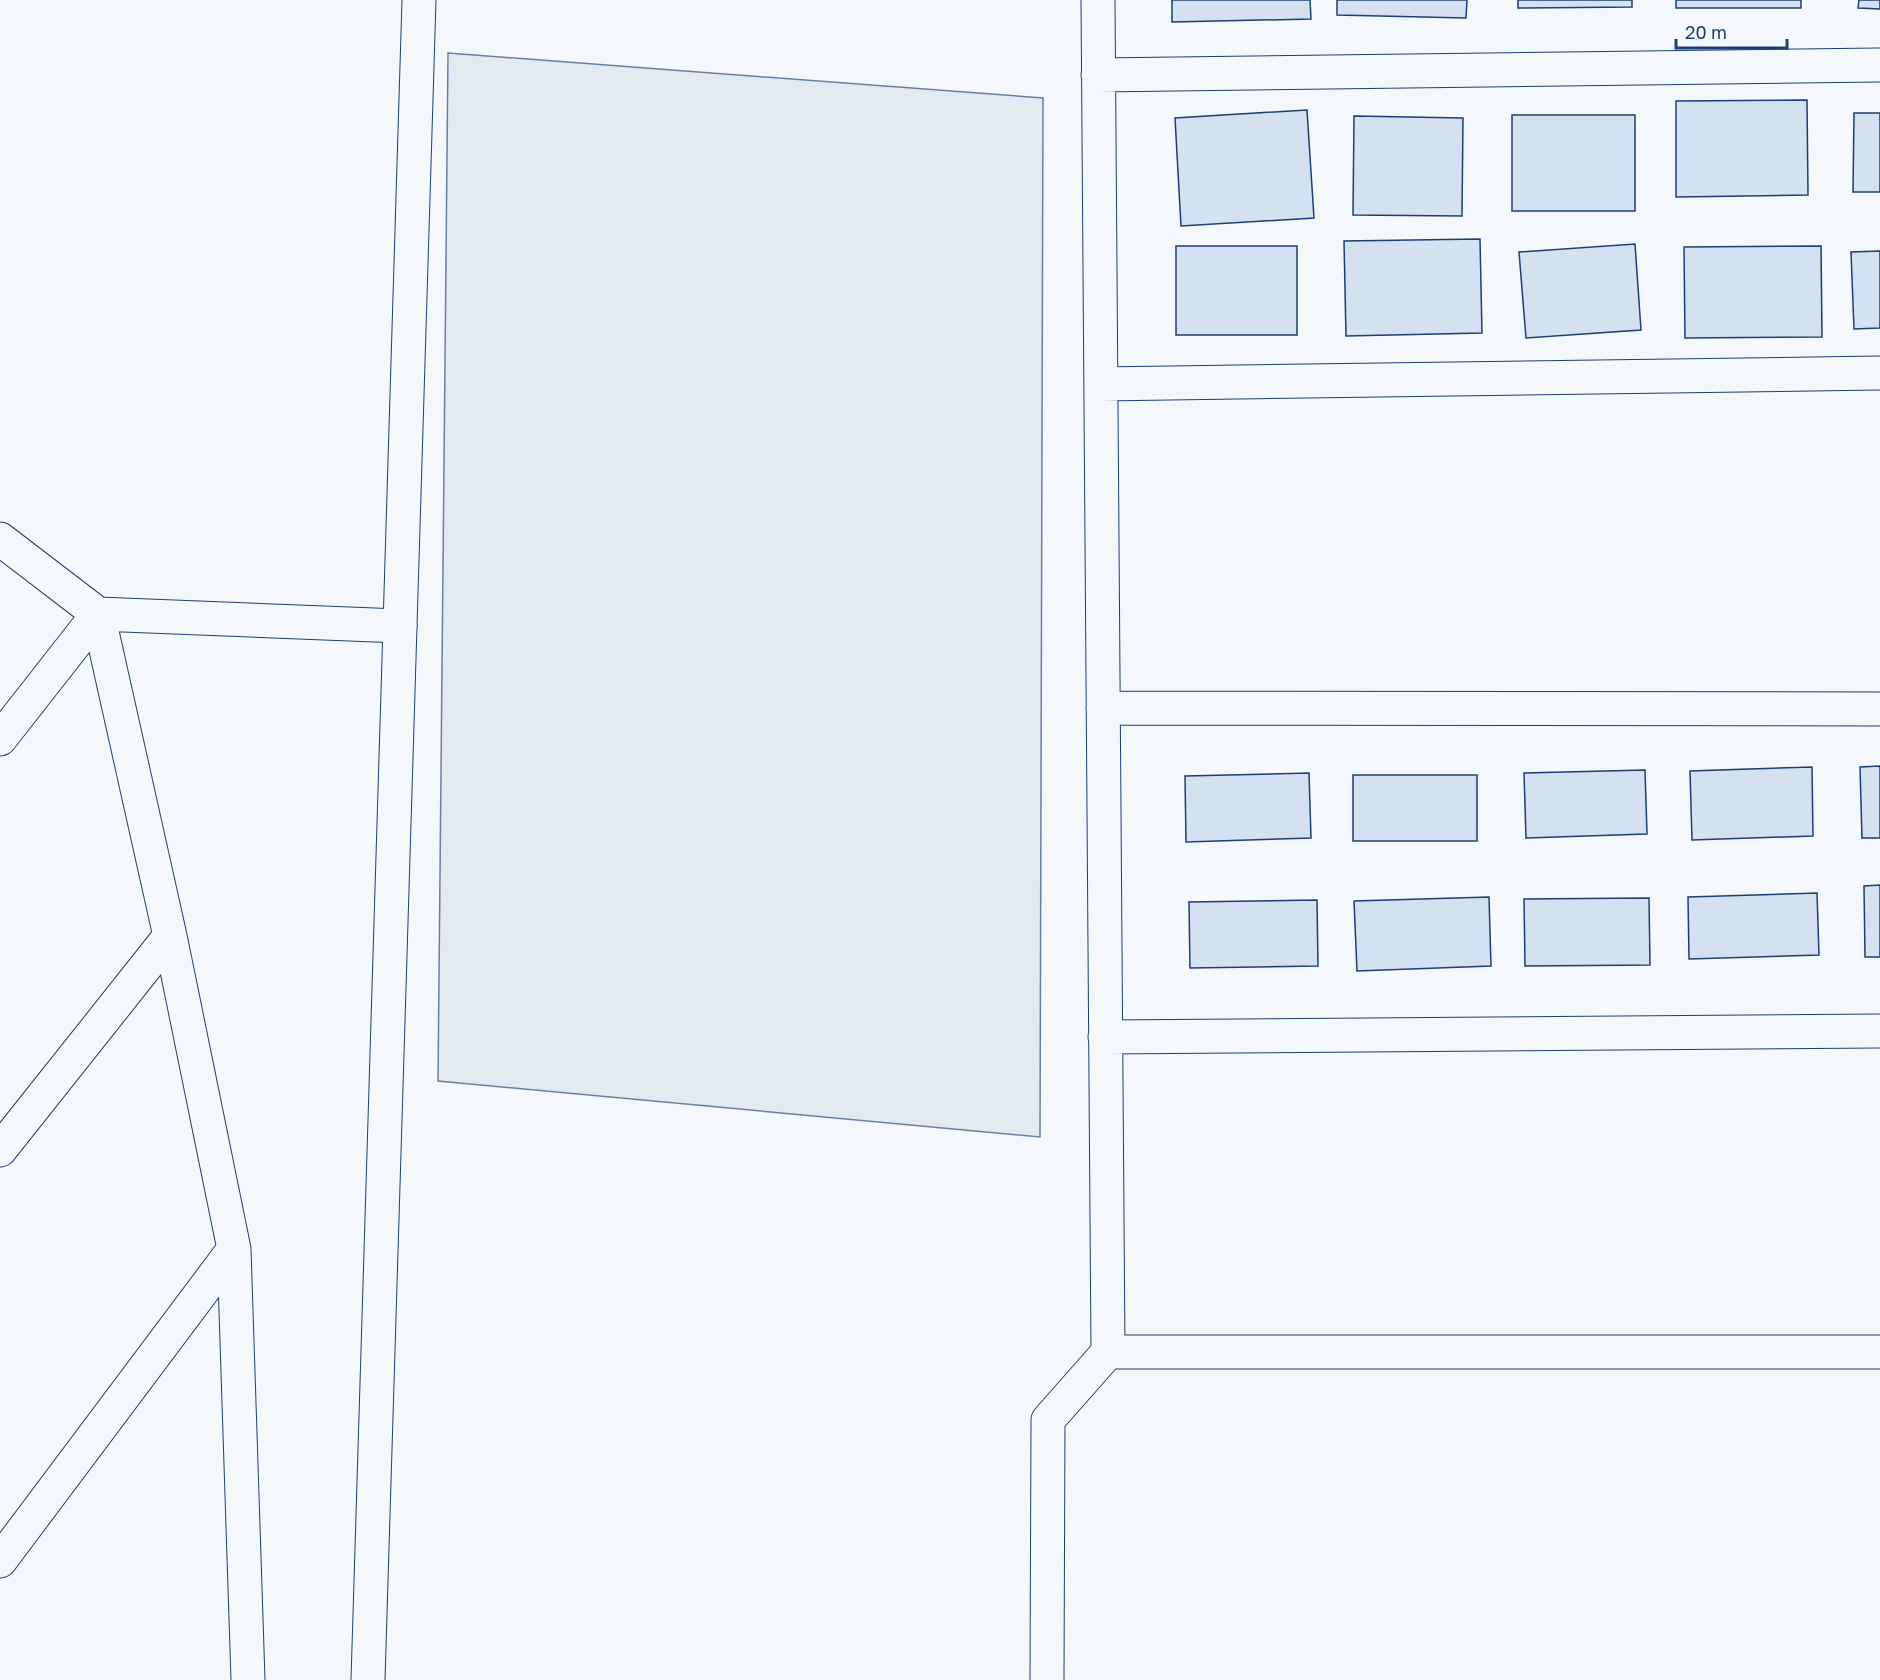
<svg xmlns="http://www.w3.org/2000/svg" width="1880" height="1680" font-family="'Golos Text',sans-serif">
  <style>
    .green { fill: #e3e9f0; stroke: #687fa3; stroke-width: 1.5 }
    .building { fill: #d5e0f0; stroke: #1d3f73; stroke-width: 1.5 }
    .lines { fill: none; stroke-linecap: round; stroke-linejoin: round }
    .minor-casing { stroke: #1d3f73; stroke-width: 35 }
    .tertiary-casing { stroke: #1d3f73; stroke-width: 35 }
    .minor { stroke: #f4f7fb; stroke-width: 33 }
    .tertiary { stroke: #f4f7fb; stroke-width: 33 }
  </style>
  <rect width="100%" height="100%" fill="#f4f7fb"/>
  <!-- green -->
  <path class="green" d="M448 53 1043 98 1040 1137 438 1081Z"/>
  <!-- building -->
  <path class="building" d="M1172 0H1310L1311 19 1172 22Z
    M1337 0H1467L1466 18 1337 15Z
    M1518 0H1632V7L1518 8Z
    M1676 0H1801V8H1676Z
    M1859 0H1880V9L1858 8Z
    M1807 100 1808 195 1676 197V101Z
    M1307 110 1314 218 1181 226 1175 118Z
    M1854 113H1880V192H1853Z
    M1512 115H1635V211H1512Z
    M1354 116 1463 118 1462 216 1353 215Z
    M1480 239 1482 333 1346 336 1344 241Z
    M1635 244 1641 330 1526 338 1519 252Z
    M1176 246H1297V335H1176Z
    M1821 246 1822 337 1685 338 1684 247Z
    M1880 251V328L1854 329 1851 252Z
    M1880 766V838H1862L1860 767Z
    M1812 767 1813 836 1692 840 1690 771Z
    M1645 770 1647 834 1526 838 1524 773Z
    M1309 773 1311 838 1186 842 1185 776Z
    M1353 775H1477V841H1353Z
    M1880 885V957H1865L1864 886Z
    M1817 893 1819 955 1689 959 1688 897Z
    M1489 897 1491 966 1357 971 1354 901Z
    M1649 898 1650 965 1525 966 1524 899Z
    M1317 900 1318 966 1190 968 1189 902Z"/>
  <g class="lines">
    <defs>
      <path id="minor" d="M1098 0 1108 1352
        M1098 75 1880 65
        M1101 384 1880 373
        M0 539 98 614 400 626
        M98 614 170 936 234 1249 248 1680
        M1103 708 1880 709
        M0 739 98 614
        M1105 1037 1880 1031
        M0 1150 170 936
        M0 1561 234 1249
        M1047 1680 1048 1420 1108 1352H1880"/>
      <path id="tertiary" d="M368 1680 419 0"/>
    </defs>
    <!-- minor casing -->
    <use href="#minor" class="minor-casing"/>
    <!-- tertiary casing -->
    <use href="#tertiary" class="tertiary-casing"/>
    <!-- minor -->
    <use href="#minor" class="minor"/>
    <!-- tertiary -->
    <use href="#tertiary" class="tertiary"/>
  </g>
  <!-- scale -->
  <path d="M1676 39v9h111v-9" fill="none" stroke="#1d3f73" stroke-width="3"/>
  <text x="1685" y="39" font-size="18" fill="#1d3f73" stroke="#f4f7fb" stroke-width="4.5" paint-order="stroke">20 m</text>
</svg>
